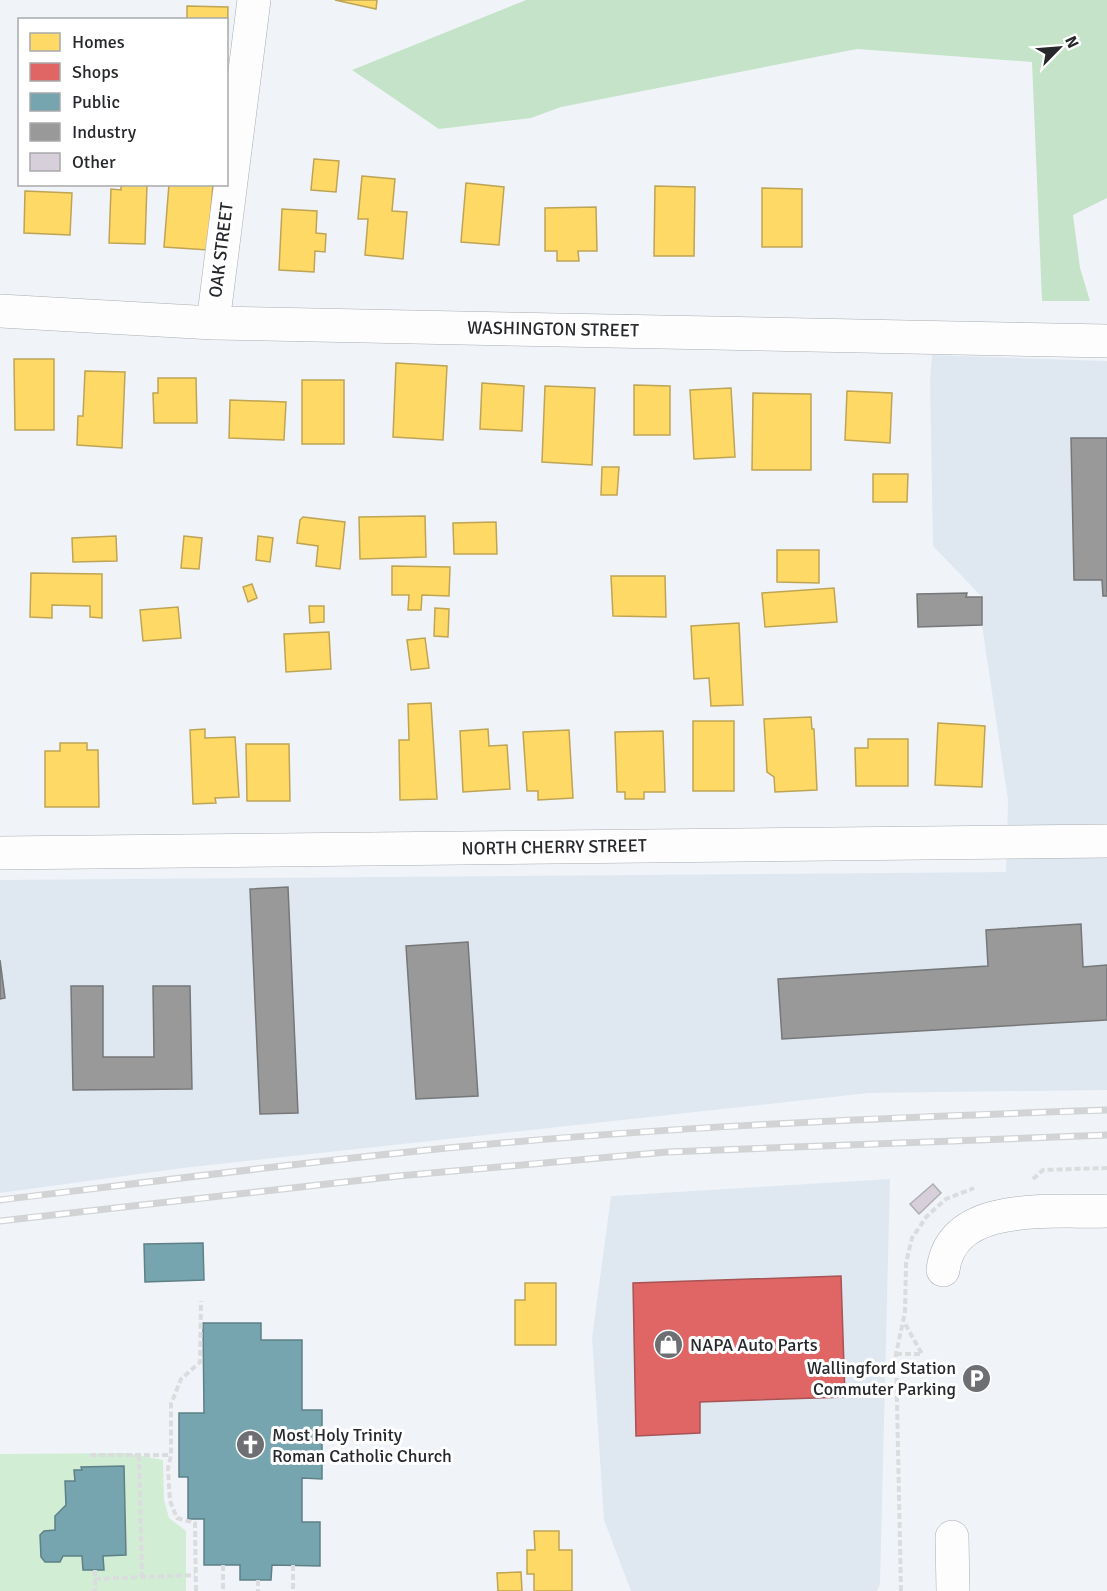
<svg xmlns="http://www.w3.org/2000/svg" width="1107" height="1591" font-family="Signika,sans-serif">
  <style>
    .built { fill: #dfe8f1 }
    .green { fill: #d1eed4 }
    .forest { fill: #c5e3c8 }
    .homes { fill: #ffd966; stroke: #bea454; stroke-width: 1.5 }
    .shops { fill: #e06666; stroke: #a85354; stroke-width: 1.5 }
    .public { fill: #76a5af; stroke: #5e8087; stroke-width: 1.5 }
    .industry { fill: #999; stroke: #767778; stroke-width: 1.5 }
    .building { fill: #d7cfda; stroke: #afafb2; stroke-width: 1.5 }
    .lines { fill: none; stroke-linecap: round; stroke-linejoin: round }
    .minor-casing { stroke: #aaadb0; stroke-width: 34 }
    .path { stroke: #dbdcde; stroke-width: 4; stroke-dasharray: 6 3; stroke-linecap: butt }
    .minor { stroke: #fdfdfe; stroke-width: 33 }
    .rail-casing { stroke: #d1d3d4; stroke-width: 7 }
    .rail { stroke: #fff; stroke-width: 4.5; stroke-dasharray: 14; stroke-linecap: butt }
    .labels { text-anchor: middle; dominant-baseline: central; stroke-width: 6; stroke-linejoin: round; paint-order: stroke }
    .street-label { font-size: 18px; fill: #26282b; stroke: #fff }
    .poi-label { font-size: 18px; fill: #26282b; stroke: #fff; text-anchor: start }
  </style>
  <rect width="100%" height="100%" fill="#f0f4f8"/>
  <!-- built -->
  <path class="built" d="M932 355 1107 361V1090L869 1093 183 1168 0 1193V880L1006 872 1008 800 982 625V597L933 546 930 381Z
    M890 1179 880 1584 877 1591H631L604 1520 592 1338 611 1196Z"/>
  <!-- green -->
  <path class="green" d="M128 1453 163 1460 164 1500 169 1518 186 1531V1591H0V1454Z"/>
  <!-- forest -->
  <path class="forest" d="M526 0H1107V198L1073 215 1080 268 1090 301H1042L1032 62 857 49 561 107 531 118 439 129 352 70Z"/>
  <!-- homes -->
  <path class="homes" d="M335 0H377L376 9Z
    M187 6 228 7 227 46 226 20H187Z
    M314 159 339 161 336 192 311 190Z
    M362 176 395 179 392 211 407 212 403 259 365 255 368 219H358Z
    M466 183 504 187 499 245 461 242Z
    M121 184H147L145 244 109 243 111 189 121 190Z
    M169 184H213L208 250 164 247Z
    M655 186 695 187 694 256H654Z
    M762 188 802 189V247H762Z
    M25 191 72 193 70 235 24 233Z
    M596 207 597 251H578L579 261H557V251H545V208Z
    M282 209 317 211 316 233 326 234 325 252 315 251 314 272 279 270Z
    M14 359H54V430H15Z
    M396 363 447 366 443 440 393 437Z
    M85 371 125 372 122 448 77 445 78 416H83Z
    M158 378H196L197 423H154L153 393H158Z
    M302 380H344V444H302Z
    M482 383 524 386 522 431 480 429Z
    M634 385 670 386V435H634Z
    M545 386 595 388 592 465 542 462Z
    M731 388 735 457 694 459 690 390Z
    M847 391 892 393 890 443 845 440Z
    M753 393 811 394V470H752Z
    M230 400 286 402 284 440 229 438Z
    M602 467H619L617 495H601Z
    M873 474H908L907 502H873Z
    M425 516 426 557 360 559 359 517Z
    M303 517 345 522 340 569 316 566 318 546 297 543 300 520Z
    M496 522 497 554H454L453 523Z
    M116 536 117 561 73 562 72 538Z
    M184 536 202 538 199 569 181 568Z
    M258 536 273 538 270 562 256 560Z
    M777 550H819V583L777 582Z
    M392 566 450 567 449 596 422 595 421 610H408L409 595H392Z
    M31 573 102 574V618L90 617V606L52 605V618L30 617Z
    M611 576H665L666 617 613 616Z
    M252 584 257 598 248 602 243 587Z
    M834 588 837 622 765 627 762 593Z
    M309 606H324V622L310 623Z
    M178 607 181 638 143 641 140 610Z
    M435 608 449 609 448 637 434 636Z
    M739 623 743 705 711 706 709 678 694 679 691 626Z
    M329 632 331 669 286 672 284 634Z
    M425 638 429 668 411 670 407 640Z
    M431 703 437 799 400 800 399 740H409L408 704Z
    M811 717 812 729H814L817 790 775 792 774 777 767 772 764 719Z
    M693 721H734V791H693Z
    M938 723 985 726 982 787 935 785Z
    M205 729V738L235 737 239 797 215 798 216 803 193 804 190 730Z
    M488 729 489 746 507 745 510 789 463 792 460 731Z
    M569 730 573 798 538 800V791H527L523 732Z
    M663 731 665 792H644V799H625V792H617L615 732Z
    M868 739H908V786H856L855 748H868Z
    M60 743H87V750H98L99 807H45V751H60Z
    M246 744H289L290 801H247Z
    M525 1283H556V1345H515V1300H525Z
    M534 1531H559V1550H572V1591H534V1574H527V1550H535Z
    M521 1572 522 1591H498L497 1573Z"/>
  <!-- shops -->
  <path class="shops" d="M841 1276 845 1397 700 1402V1433L636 1436 633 1283Z"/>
  <!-- public -->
  <path class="public" d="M203 1243 204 1280 145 1282 144 1244Z
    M203 1323H261V1340H302V1410H322V1479L302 1478V1522H320V1566L272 1565 271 1580H240V1565H204V1519H188V1477H179V1413H204Z
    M124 1466 126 1555 103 1556 104 1570H83L82 1556H63L60 1562H45L41 1557 40 1535 44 1531 55 1530V1516L66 1505 65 1481H75L74 1470H82L81 1467Z"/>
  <!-- industry -->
  <path class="industry" d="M1071 438H1107V596H1103L1102 580H1074Z
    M967 593 966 597H982V625L918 627 917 594Z
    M288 887 298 1113 260 1114 250 889Z
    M1081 924 1083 967 1107 965V1020L782 1039 778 979 988 966 986 930Z
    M468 942 478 1096 416 1099 406 946Z
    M0 960 5 998 0 999Z
    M71 986H103V1057H154L153 986H190L192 1089 73 1090Z"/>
  <!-- building -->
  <path class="building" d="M933 1184 941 1193 919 1214 910 1204Z"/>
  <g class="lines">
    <defs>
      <path id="minor" d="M0 311 213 323 1107 341
        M213 323 254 0
        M0 853 1107 841
        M943 1270C952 1199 1054 1213 1107 1211
        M952 1537 953 1591"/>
    </defs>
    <!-- minor casing -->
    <use href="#minor" class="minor-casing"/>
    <!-- path -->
    <path class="path" d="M1033 1179 1043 1170 1107 1168
      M896 1354H922L904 1322
      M90 1455H171
      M139 1455 142 1577
      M223 1565V1591
      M293 1565V1591
      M95 1570V1591
      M95 1579 195 1575
      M258 1580V1591
      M196 1591 195 1523 177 1518 170 1501 168 1469 171 1455V1404L181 1379 200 1362 201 1301
      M901 1591 896 1354 905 1312 906 1263 912 1238 927 1216 946 1199 974 1188"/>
    <!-- minor -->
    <use href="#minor" class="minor"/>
    <defs>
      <path id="rail" d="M0 1200C133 1184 266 1167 399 1153 634 1128 871 1118 1107 1110
        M0 1221 398 1176 667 1152 1107 1135"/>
    </defs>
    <!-- rail casing -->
    <use href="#rail" class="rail-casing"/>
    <!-- rail -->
    <use href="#rail" class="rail"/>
  </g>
  <!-- icons -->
  <defs>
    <symbol id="shop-disc" viewBox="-11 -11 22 22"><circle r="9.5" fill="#6d6f73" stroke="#fff"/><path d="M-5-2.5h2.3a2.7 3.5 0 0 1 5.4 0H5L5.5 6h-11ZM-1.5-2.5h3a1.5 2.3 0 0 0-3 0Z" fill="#fff"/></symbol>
    <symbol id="parking-disc" viewBox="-11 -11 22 22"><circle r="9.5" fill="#6d6f73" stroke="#fff"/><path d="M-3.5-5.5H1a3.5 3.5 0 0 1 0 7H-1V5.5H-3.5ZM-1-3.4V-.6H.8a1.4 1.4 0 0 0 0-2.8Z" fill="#fff"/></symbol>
    <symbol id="church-disc" viewBox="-11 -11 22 22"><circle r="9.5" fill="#6d6f73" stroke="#fff"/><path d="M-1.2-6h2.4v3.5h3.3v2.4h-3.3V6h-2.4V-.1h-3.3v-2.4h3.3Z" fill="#fff"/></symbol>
  </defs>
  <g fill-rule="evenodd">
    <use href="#shop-disc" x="652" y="1328" width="33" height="33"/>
    <use href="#parking-disc" x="960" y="1362" width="33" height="33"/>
    <use href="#church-disc" x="234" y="1428" width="33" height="33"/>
  </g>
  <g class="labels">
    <!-- street labels -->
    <g class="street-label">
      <text transform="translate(221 250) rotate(-83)">OAK STREET</text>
      <text transform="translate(553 329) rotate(1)">WASHINGTON STREET</text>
      <text transform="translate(554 847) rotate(-1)">NORTH CHERRY STREET</text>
    </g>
    <!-- poi labels -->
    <g class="poi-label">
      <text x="690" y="1345">NAPA Auto Parts</text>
      <text x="956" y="1368" text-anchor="end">Wallingford Station<tspan x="956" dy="21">Commuter Parking</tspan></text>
      <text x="272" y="1435">Most Holy Trinity<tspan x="272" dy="21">Roman Catholic Church</tspan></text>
    </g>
  </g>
  <!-- legend -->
  <rect x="18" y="18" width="210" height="168" fill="#ffffff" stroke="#a8a9aa" stroke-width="1.5"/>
  <rect x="30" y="33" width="30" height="18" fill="#ffd966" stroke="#a8a9aa" stroke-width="1.5"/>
  <text x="72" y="48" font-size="18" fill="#26282b">Homes</text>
  <rect x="30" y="63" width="30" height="18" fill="#e06666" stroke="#a8a9aa" stroke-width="1.5"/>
  <text x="72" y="78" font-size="18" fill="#26282b">Shops</text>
  <rect x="30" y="93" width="30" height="18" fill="#76a5af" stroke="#a8a9aa" stroke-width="1.5"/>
  <text x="72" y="108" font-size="18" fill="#26282b">Public</text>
  <rect x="30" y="123" width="30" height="18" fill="#999999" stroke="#a8a9aa" stroke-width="1.5"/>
  <text x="72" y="138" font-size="18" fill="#26282b">Industry</text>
  <rect x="30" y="153" width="30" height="18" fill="#d7cfda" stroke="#a8a9aa" stroke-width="1.5"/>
  <text x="72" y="168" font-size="18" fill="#26282b">Other</text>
  <!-- north arrow -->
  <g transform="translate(1059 48) rotate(65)" stroke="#ffffff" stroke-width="4.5" paint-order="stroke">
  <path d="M0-4.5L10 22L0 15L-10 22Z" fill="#26282b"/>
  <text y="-9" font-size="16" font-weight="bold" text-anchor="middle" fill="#26282b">N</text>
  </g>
</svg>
